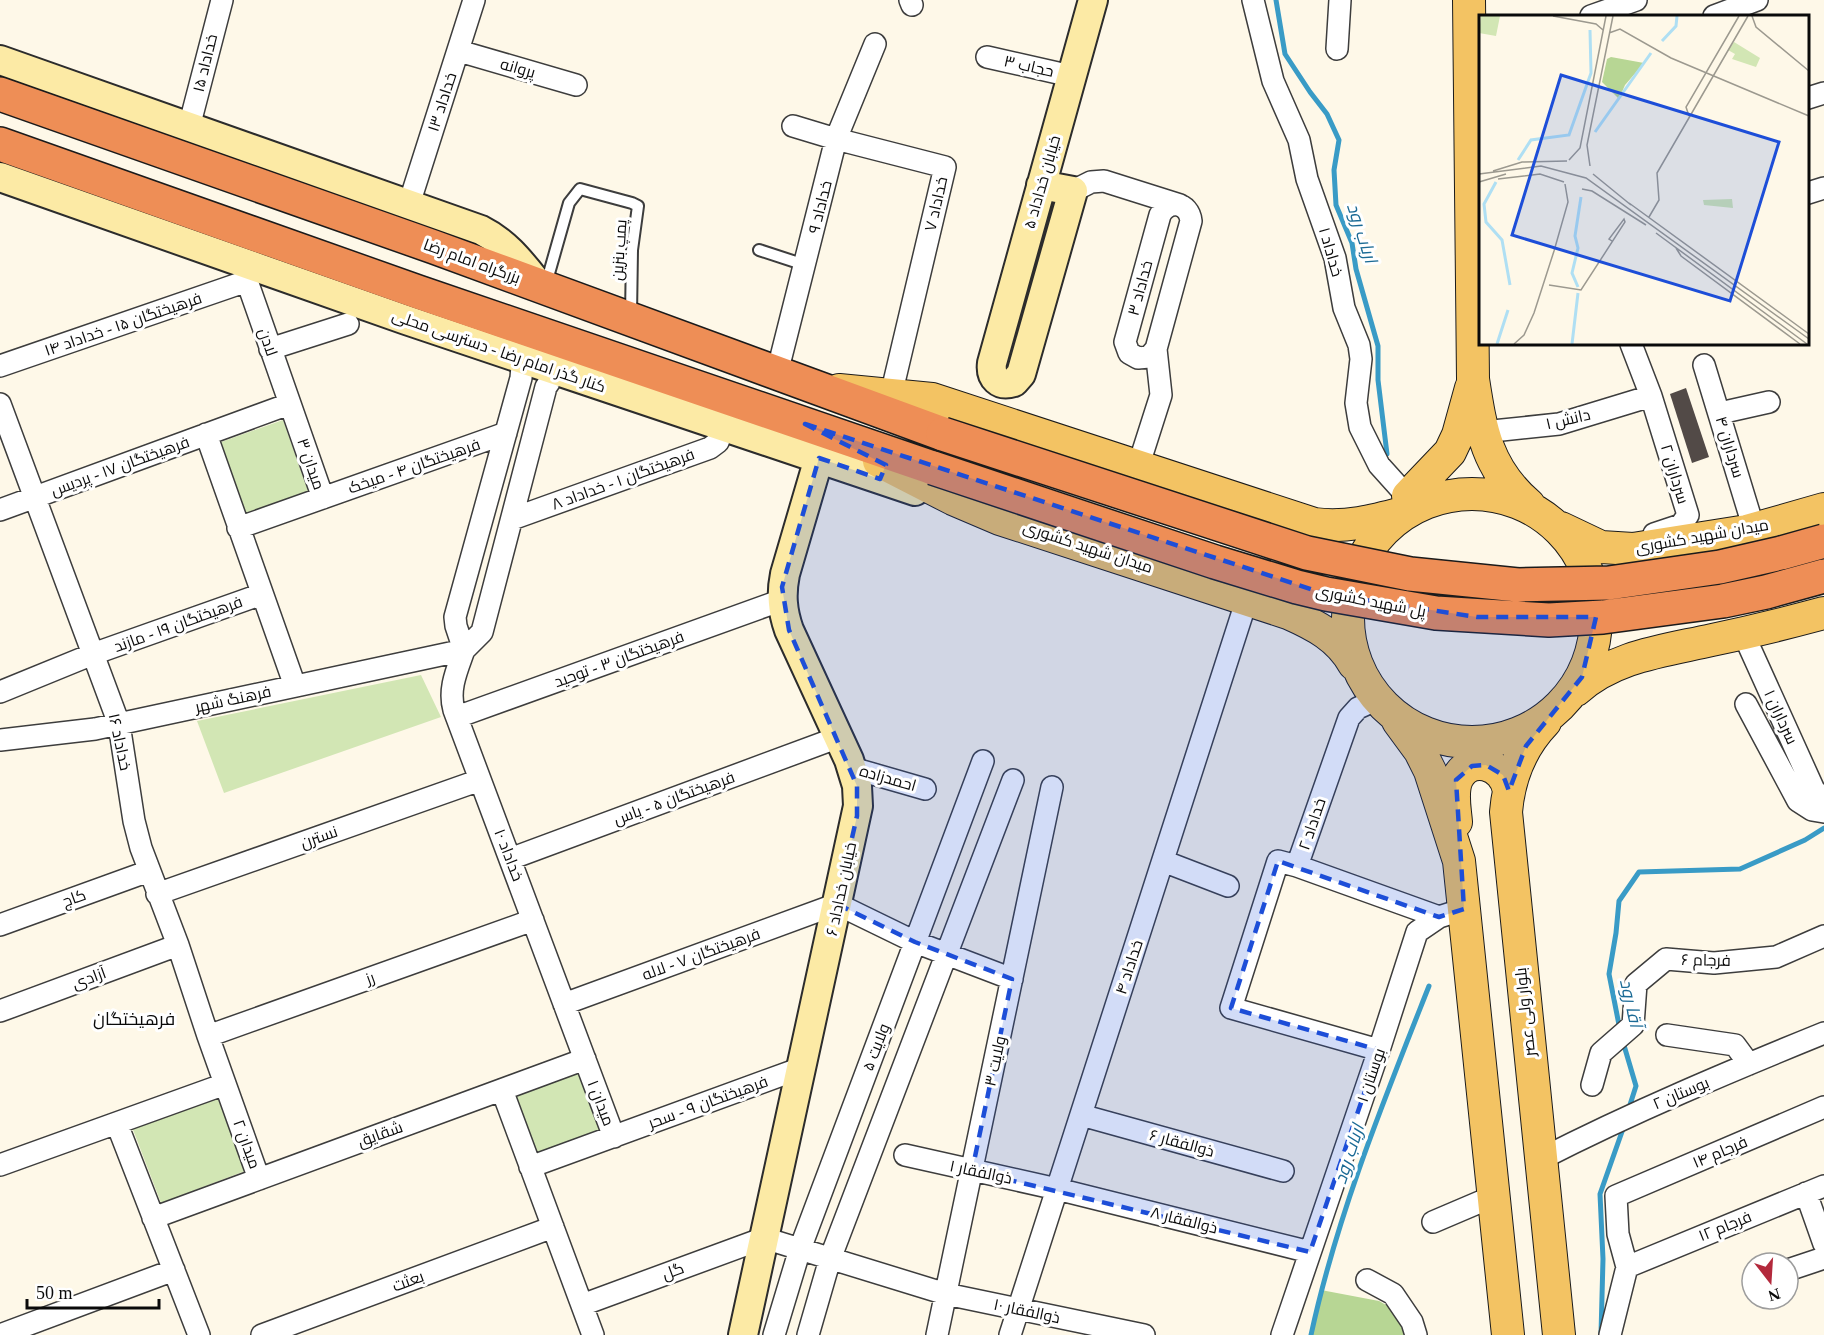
<svg xmlns="http://www.w3.org/2000/svg" width="1824" height="1335" font-family="'Times New Roman',Cairo,serif">
  <style>
    .green { fill: #d2e6b4 }
    .forest { fill: #b7d694 }
    .lines { fill: none; stroke-linecap: round; stroke-linejoin: round }
    .stream { stroke: #399bc6; stroke-width: 5 }
    .building { fill: #524a47 }
    .lane-casing { stroke: #3d3d3d; stroke-width: 14 }
    .street-casing { stroke: #3d3d3d; stroke-width: 24 }
    .secondary-casing { stroke: #2c2c2c; stroke-width: 32 }
    .primary-casing { stroke: #1b1b1b; stroke-width: 34 }
    .highway-casing { stroke: #1b1b1b; stroke-width: 36 }
    .lane { stroke: #fff; stroke-width: 10 }
    .street { stroke: #fff; stroke-width: 21 }
    .secondary { stroke: #fceaa5; stroke-width: 28 }
    .primary { stroke: #f3c363; stroke-width: 32 }
    .highway { stroke: #ee8e56; stroke-width: 33 }
    .highway-bridge-casing { stroke: #1b1b1b; stroke-width: 36; stroke-linecap: butt }
    .highway-bridge { stroke: #ee8e56; stroke-width: 33 }
    .marked { fill: #1d4ed8; fill-opacity: 0.2; stroke: #1d4ed8; stroke-width: 4.5; stroke-dasharray: 12 8; stroke-linejoin: round }
    .labels { text-anchor: middle; dominant-baseline: central; stroke-width: 6; stroke-linejoin: round; paint-order: stroke }
    .street-label { font-size: 16px; fill: #0a0a0a; stroke: #fff }
    .water-label { font-size: 18px; font-style: italic; fill: #1a6a95; stroke: #fff }
    .neighbourhood-label { font-size: 18px; fill: #0a0a0a; stroke: #fff }
    .inset-river { fill: none; stroke: #afdff3; stroke-width: 3 }
    .inset-road { fill: none; stroke: #9c998f; stroke-width: 1.5 }
    .view { fill: #1d4ed8; fill-opacity: 0.15; stroke: #1d4ed8; stroke-width: 3 }
    .inset-edge { fill: none; stroke: #0a0a0a; stroke-width: 3 }
  </style>
  <rect width="100%" height="100%" fill="#fef8e8"/>
  <!-- green -->
  <path class="green" d="M283 420 308 491 246 513 221 442Z
    M421 675 441 717 224 793 197 721Z
    M580 1072 603 1131 537 1156 515 1097Z
    M217 1096 245 1171 161 1203 132 1127Z"/>
  <!-- forest -->
  <path class="forest" d="M1321 1290 1379 1301 1409 1318 1415 1335H1311Z"/>
  <g class="lines">
    <!-- stream -->
    <path class="stream" d="M1276 0 1285 54 1310 92 1327 114 1339 140 1334 170 1336 205 1352 243 1356 269 1378 346V380L1387 454
      M1620 1030 1609 974 1616 933 1619 901 1639 872 1740 869 1805 840 1824 828
      M1623 1042 1636 1086 1628 1111
      M1601 1334 1603 1259 1600 1194 1624 1126
      M1311 1335C1337 1215 1384 1100 1429 986"/>
  </g>
  <!-- building -->
  <path class="building" d="M1686 388 1709 457 1692 463 1670 394Z"/>
  <g class="lines">
    <defs>
      <path id="lane" d="M759 250 805 265
        M546 284 569 203 580 189 632 203 638 206 632 250 631 316"/>
      <path id="street" d="M910 0 912 5
        M1253 0 1273 81 1299 140 1307 179 1335 258 1344 308 1359 345 1361 359 1356 403 1360 427 1379 465 1415 505
        M1591 16 1636 0
        M1714 16 1757 0
        M1337 49 1340 0
        M459 51 576 85
        M987 57 1071 76
        M1808 98 1824 93
        M793 126 836 139 945 167 891 395
        M189 127 222 0
        M1073 191 1091 182 1104 181 1180 205
        M1808 193 1824 188
        M409 204 474 0
        M1631 344 1651 396 1688 515 1681 525 1654 534
        M270 349 348 324
        M517 357 522 366 521 378 455 617 456 626 464 650 482 632 546 387 552 378 563 372
        M1704 365 1754 529
        M0 366 247 281 323 498
        M777 373 836 139 875 44
        M0 404 119 724 134 821 141 848 178 945 208 1036 259 1179
        M1720 413 1769 402
        M1483 432 1559 424 1651 396
        M206 434 295 686
        M1138 467 1161 395 1156 349 1191 221C1189 202 1168 199 1160 215L1125 342 1129 353 1138 358 1149 357 1156 349
        M0 510 289 404
        M512 519 710 448 718 442 724 427
        M238 528 506 433
        M1743 633 1815 792 1824 796
        M464 650C457 670 448 689 454 710L614 1137
        M0 692 93 654 262 594
        M1378 699 1358 708 1349 718 1297 866 1278 861 1231 1008 1379 1050
        M1746 704 1798 801 1812 810 1824 812
        M457 717 782 600
        M0 740 95 729 464 650
        M852 768 925 789
        M510 859 839 737
        M1163 861 1228 886
        M1297 866 1439 917
        M157 894 480 780
        M0 925 149 871
        M564 1004 837 904 915 942 1012 979
        M0 1011 178 945
        M1667 1035 1735 1045 1749 1064
        M208 1036 533 920
        M1592 1085 1601 1053 1633 1025 1636 984 1666 959 1714 963 1776 957 1824 936
        M502 1090 593 1335
        M1081 1115 1283 1171
        M117 1124 199 1335
        M905 1155 1057 1189 1310 1252
        M1541 1159C1633 1112 1728 1072 1824 1033
        M0 1165 225 1084
        M530 1167 801 1068
        M1806 1193 1824 1244
        M153 1218 585 1059
        M1433 1222 1494 1196
        M1627 1267 1824 1186
        M1788 1270 1824 1258
        M1367 1280 1393 1294 1412 1322 1416 1335
        M582 1305 764 1238 946 1294 1144 1335
        M0 1335 174 1270
        M262 1335 553 1227
        M774 1335 800 1249 983 761
        M808 1335 830 1259 1013 780
        M937 1335 1052 787
        M1010 1335 1247 599
        M1282 1335 1379 1050 1417 932 1439 917 1464 909
        M1610 1335 1627 1267 1618 1234 1616 1196 1824 1107"/>
      <path id="secondary" d="M0 60 481 230C507 243 522 264 540 286
        M0 177 406 320 915 491
        M1041 185 1073 191 1021 374 1014 382C999 387 990 378 992 363L1093 0
        M743 1335 858 806 857 786 849 760 789 630C782 610 781 594 785 574L819 458"/>
      <path id="primary" d="M1469 0 1473 379C1481 431 1487 469 1529 505
        M839 390 932 399 1314 524C1346 528 1373 521 1403 513
        M879 461 953 499 1000 519 1288 613C1315 625 1339 637 1354 664
        M1348 618a124 124 0 1 1 248 0a124 124 0 1 1-248 0Z
        M1408 496 1450 452 1458 435 1471 388
        M1561 528 1601 547 1633 549 1747 531 1824 509
        M1576 690C1614 656 1663 651 1712 640 1750 632 1787 623 1824 613
        M1398 721 1420 751 1430 771 1459 861 1508 1335
        M1545 722C1521 747 1509 777 1506 812L1559 1335
        M1456 822C1455 809 1451 792 1457 779 1469 753 1505 763 1509 791"/>
      <path id="highway" d="M0 94 434 247 943 434
        M0 144 418 292 933 468"/>
    </defs>
    <!-- lane casing -->
    <use href="#lane" class="lane-casing"/>
    <!-- street casing -->
    <use href="#street" class="street-casing"/>
    <!-- secondary casing -->
    <use href="#secondary" class="secondary-casing"/>
    <!-- primary casing -->
    <use href="#primary" class="primary-casing"/>
    <!-- highway casing -->
    <use href="#highway" class="highway-casing"/>
    <!-- lane -->
    <use href="#lane" class="lane"/>
    <!-- street -->
    <use href="#street" class="street"/>
    <!-- secondary -->
    <use href="#secondary" class="secondary"/>
    <!-- primary -->
    <use href="#primary" class="primary"/>
    <!-- highway -->
    <use href="#highway" class="highway"/>
    <defs>
      <path id="highway-bridge" d="M943 434 1307 553 1410 574 1518 585 1609 583 1720 567 1781 553 1824 541
        M933 468 1215 562 1297 587 1326 594 1436 613 1549 620 1603 617 1723 601 1766 592 1824 576"/>
    </defs>
    <!-- highway-bridge casing -->
    <use href="#highway-bridge" class="highway-bridge-casing"/>
    <!-- highway-bridge -->
    <use href="#highway-bridge" class="highway-bridge"/>
  </g>
  <!-- marked area -->
  <path class="marked" d="M805 424 1326 594 1477 617H1596L1582 677 1526 746 1509 791 1503 775 1486 765 1472 766 1456 780 1464 909 1439 917 1278 861 1231 1008 1379 1050 1310 1252 972 1171 1012 979 915 942 837 904 857 816V786L789 630 782 587 819 458 880 479 886 465Z"/>
  <g class="labels">
    <!-- street labels -->
    <g class="street-label">
      <text transform="translate(205 63) rotate(-76)">خداداد ۱۵</text>
      <text transform="translate(1029 66) rotate(13)">حجاب ۳</text>
      <text transform="translate(518 68) rotate(16)">پروانه</text>
      <text transform="translate(442 102) rotate(-72)">خداداد ۱۳</text>
      <text transform="translate(1042 182) rotate(-74)">خیابان خداداد ۵</text>
      <text transform="translate(936 204) rotate(-77)">خداداد ۷</text>
      <text transform="translate(820 207) rotate(-76)">خداداد ۹</text>
      <text transform="translate(619 250) rotate(-86)">پمپ بنزین</text>
      <text transform="translate(1331 252) rotate(74)">خداداد ۱</text>
      <text transform="translate(472 261) rotate(20)">بزرگراه امام رضا</text>
      <text transform="translate(1140 288) rotate(-75)">خداداد ۳</text>
      <text transform="translate(123 324) rotate(-19)">فرهیختگان ۱۵ - خداداد ۱۴</text>
      <text transform="translate(268 342) rotate(71)">لادن</text>
      <text transform="translate(499 351) rotate(19)">کنار گذر امام رضا - دسترسی محلی</text>
      <text transform="translate(1568 419) rotate(-13)">دانش ۱</text>
      <text transform="translate(1730 447) rotate(73)">سرداران ۴</text>
      <text transform="translate(311 464) rotate(71)">میدان ۳</text>
      <text transform="translate(120 466) rotate(-20)">فرهیختگان ۱۷ - پردیس</text>
      <text transform="translate(414 466) rotate(-19)">فرهیختگان ۴ - میخک</text>
      <text transform="translate(1675 474) rotate(73)">سرداران ۲</text>
      <text transform="translate(623 479) rotate(-20)">فرهیختگان ۱ - خداداد ۸</text>
      <text transform="translate(1702 536) rotate(-10)">میدان شهید کشوری</text>
      <text transform="translate(1088 547) rotate(18)">میدان شهید کشوری</text>
      <text transform="translate(1371 601) rotate(11)">پل شهید کشوری</text>
      <text transform="translate(178 624) rotate(-20)">فرهیختگان ۱۹ - مازند</text>
      <text transform="translate(619 659) rotate(-20)">فرهیختگان ۳ - توحید</text>
      <text transform="translate(233 699) rotate(-12)">فرهنگ شهر</text>
      <text transform="translate(1781 717) rotate(65)">سرداران ۱</text>
      <text transform="translate(120 742) rotate(78)">خداداد ۱۶</text>
      <text transform="translate(888 778) rotate(16)">احمدزاده</text>
      <text transform="translate(674 798) rotate(-20)">فرهیختگان ۵ - یاس</text>
      <text transform="translate(1312 824) rotate(-71)">خداداد ۲</text>
      <text transform="translate(319 837) rotate(-19)">نسترن</text>
      <text transform="translate(509 855) rotate(69)">خداداد ۱۰</text>
      <text transform="translate(841 889) rotate(-78)">خیابان خداداد ۶</text>
      <text transform="translate(74 898) rotate(-20)">کاج</text>
      <text transform="translate(701 954) rotate(-20)">فرهیختگان ۷ - لاله</text>
      <text transform="translate(1706 960) rotate(1)">فرجام ۶</text>
      <text transform="translate(1129 967) rotate(-72)">خداداد ۴</text>
      <text transform="translate(89 978) rotate(-20)">آزادی</text>
      <text transform="translate(370 978) rotate(-20)">رز</text>
      <text transform="translate(1525 1012) rotate(-96)">بلوار ولی عصر</text>
      <text transform="translate(876 1047) rotate(-69)">ولایت ۵</text>
      <text transform="translate(995 1061) rotate(-78)">ولایت ۳</text>
      <text transform="translate(1371 1075) rotate(-71)">بوستان ۱</text>
      <text transform="translate(1681 1093) rotate(-23)">بوستان ۲</text>
      <text transform="translate(708 1102) rotate(-20)">فرهیختگان ۹ - سحر</text>
      <text transform="translate(601 1103) rotate(69)">میدان ۱</text>
      <text transform="translate(380 1134) rotate(-20)">شقایق</text>
      <text transform="translate(1182 1143) rotate(15)">ذوالفقار ۶</text>
      <text transform="translate(247 1144) rotate(70)">میدان ۲</text>
      <text transform="translate(1720 1152) rotate(-23)">فرجام ۱۴</text>
      <text transform="translate(981 1172) rotate(12)">ذوالفقار ۱</text>
      <text transform="translate(1184 1220) rotate(14)">ذوالفقار ۸</text>
      <text transform="translate(1725 1226) rotate(-22)">فرجام ۱۲</text>
      <text transform="translate(673 1271) rotate(-20)">گل</text>
      <text transform="translate(408 1281) rotate(-20)">بعثت</text>
      <text transform="translate(1027 1311) rotate(12)">ذوالفقار ۱۰</text>
    </g>
    <!-- water labels -->
    <g class="water-label">
      <text transform="translate(1362 233) rotate(72)">ارباب رود</text>
      <text transform="translate(1631 1003) rotate(77)">آقا رود</text>
      <text transform="translate(1349 1154) rotate(-72)">ارباب رود</text>
    </g>
    <!-- neighbourhood labels -->
    <g class="neighbourhood-label">
      <text x="134" y="1019">فرهیختگان</text>
    </g>
  </g>
  <!-- overview -->
  <g transform="translate(1479 15)">
    <rect width="330" height="330" fill="#fef8e8"/>
    <path d="M2 1H21L17 21 0 18ZM255 27 281 43 277 52 253 44 256 39 249 35ZM253 184 254 193 225 190 224 185Z" fill="#d2e6b4"/>
    <path d="M132 42 165 48 146 70 140 84 123 67 128 44Z" fill="#b7d694"/>
    <path class="inset-river" d="M183 26 197 11 198 1M116 117 172 38M39 145 52 125 90 120 112 58 111 15M17 167 5 189 7 207 23 225 31 270M99 272 93 258 99 233 96 221 102 182M18 329 29 295M93 329 99 278"/>
    <path class="inset-road" d="M74 1 117 9 124 15M273 1 277 12 330 56M130 18 141 14 192 43 330 101M210 101 207 92 260 1M90 145 101 133 127 1M111 151 108 130 134 1M14 156 43 147 88 146M0 159 62 151 107 163 330 324M114 159 152 190M19 164 61 159 85 167M0 167 27 159M103 174 113 176 167 210M150 188 330 319M170 202 180 185 178 158 269 1M177 218 328 329M197 233 202 241 321 329M70 270 102 275 146 207 145 204 130 224 133 226M35 329 45 320 55 298 75 236 89 187 86 169"/>
    <path class="view" d="M82 60 300 127 251 286 33 220Z"/>
    <rect width="330" height="330" class="inset-edge"/>
  </g>
  <!-- north arrow -->
  <g transform="translate(1770 1281) rotate(163)"><circle r="28" fill="#ffffff" stroke="#9d9d9d" stroke-width="1.5"/>
  <path d="M0-4.5L10 22L0 15L-10 22Z" fill="#b3293c"/>
  <text y="-9" font-size="16" font-weight="bold" text-anchor="middle" fill="#0a0a0a">N</text>
  </g>
  <!-- scale -->
  <path d="M27 1299v9h132v-9" fill="none" stroke="#0a0a0a" stroke-width="3"/>
  <text x="36" y="1299" font-size="18" fill="#0a0a0a" stroke="#ffffff" stroke-width="4.5" paint-order="stroke">50 m</text>
</svg>
